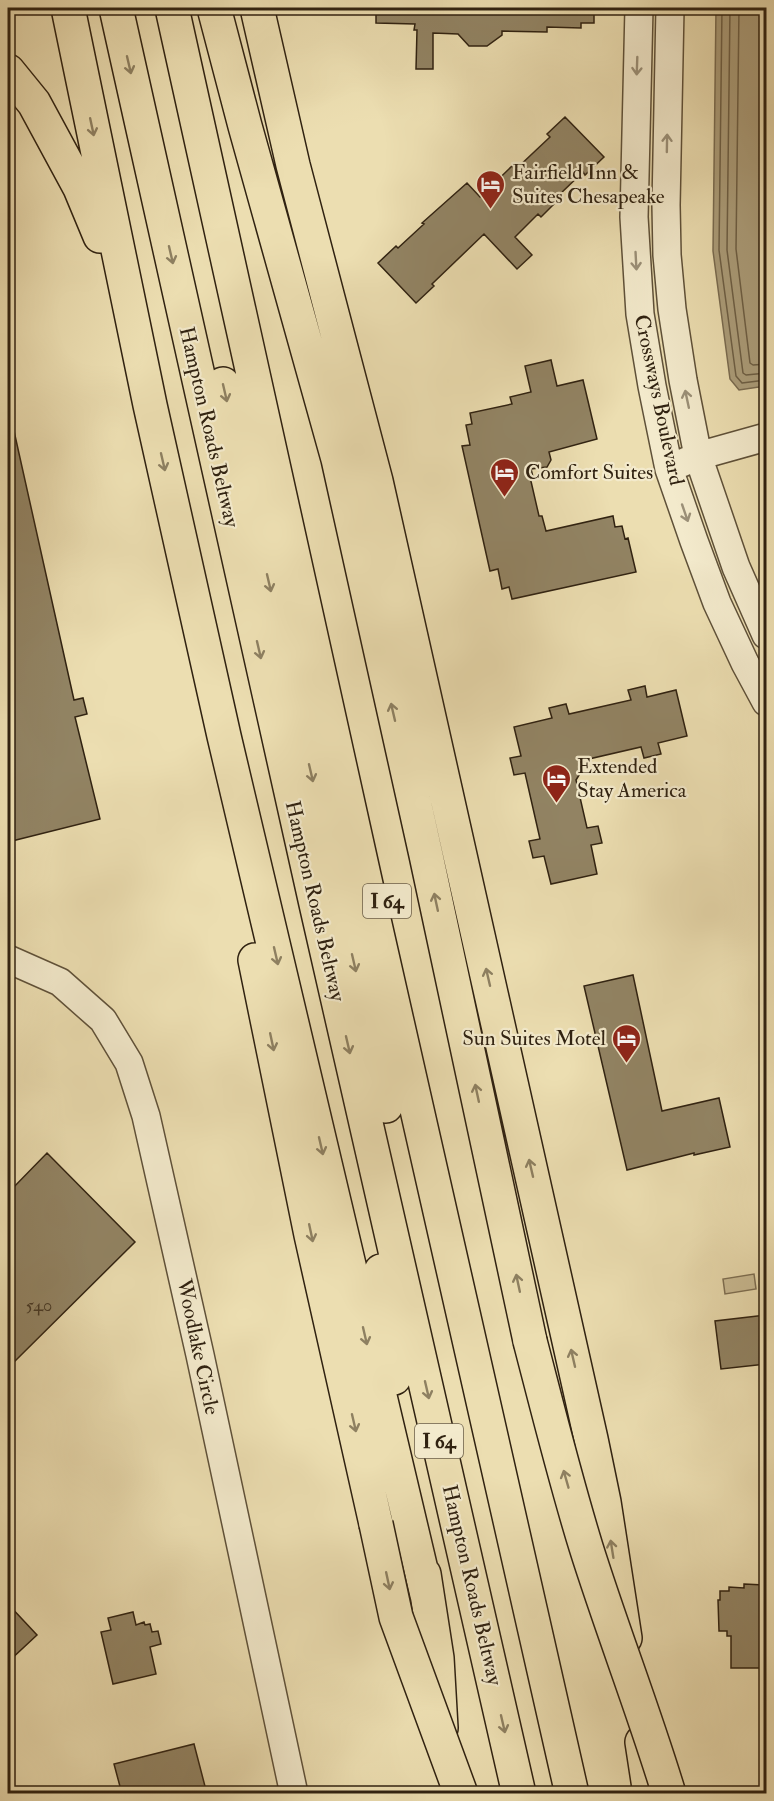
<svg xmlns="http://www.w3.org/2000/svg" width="774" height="1801" font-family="'IM FELL Double Pica',serif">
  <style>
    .green { fill: #ccbe96; stroke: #7e7054; stroke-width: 1.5 }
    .water { fill: #ac9e7b; stroke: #7a6c51; stroke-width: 1.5 }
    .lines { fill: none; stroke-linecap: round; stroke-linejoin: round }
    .shore { stroke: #6e6046; stroke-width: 1.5 }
    .building { fill: #928464; stroke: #302211; stroke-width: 1.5 }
    .minor-casing { stroke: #5f5139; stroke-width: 30 }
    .highway-casing { stroke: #302211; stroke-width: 36 }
    .minor { stroke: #f3eacc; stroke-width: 27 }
    .highway { stroke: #ecdeb1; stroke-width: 33 }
    .highway-bridge-casing { stroke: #302211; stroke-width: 36; stroke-linecap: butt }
    .highway-bridge { stroke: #ecdeb1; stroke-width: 33 }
    .oneway { stroke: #8e8061 }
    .oneway2 { stroke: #9b9078 }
    .labels { text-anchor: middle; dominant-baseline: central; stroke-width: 4.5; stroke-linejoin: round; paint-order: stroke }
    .number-label { font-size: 18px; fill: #483a26 }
    .shield { fill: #f3eacc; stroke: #6a5e49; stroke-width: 1.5 }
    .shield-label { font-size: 20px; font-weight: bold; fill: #302211 }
    .poi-label { font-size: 21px; fill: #302211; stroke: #f3eacc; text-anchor: start }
    .street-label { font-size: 21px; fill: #302211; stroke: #f3eacc }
  </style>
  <rect width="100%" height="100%" fill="#ecdeb1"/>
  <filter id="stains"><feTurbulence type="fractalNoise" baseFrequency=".00333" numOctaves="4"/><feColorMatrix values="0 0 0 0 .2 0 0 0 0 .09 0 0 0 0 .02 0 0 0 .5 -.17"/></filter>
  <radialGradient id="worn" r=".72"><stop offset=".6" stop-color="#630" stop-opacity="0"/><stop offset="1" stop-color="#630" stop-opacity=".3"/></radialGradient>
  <!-- green -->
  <path class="green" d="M754 1274 756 1289 725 1294 723 1279Z"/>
  <!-- water -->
  <path class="water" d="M716 8H766V386L739 390 730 379 713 251Z"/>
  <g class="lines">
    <!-- shore -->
    <path class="shore" d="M722 8 719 250 736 376 742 383 766 380
      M730 8 727 250 743 373 746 375 766 373
      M739 8 736 249 750 363 753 365 766 364"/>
  </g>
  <!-- building -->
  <path class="building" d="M376 8H594V23H581V28L547 27V32L502 31V35L487 46H469L458 34 433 33V69H416L417 30H414L415 24 376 23Z
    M565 117 604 157 585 175 583 172 558 196 560 198 541 217 538 214 515 237 532 255 517 269 484 234 432 284 434 286 416 303 378 263 396 246 398 248 424 224 422 223 467 183 480 197 512 166 516 169 550 137 547 134Z
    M551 360 557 386 583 380 597 439 549 452 551 460 547 467 531 469 533 477H530L539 516H542L546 531 613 516 615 527 622 526 625 539 628 538 636 572 512 599 509 587 502 589 498 569 490 571 462 446 470 445 466 425 472 424 470 413 512 404 510 397 531 392 525 366Z
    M14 431 74 700 83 698 87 714 75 717 100 819 8 842V432Z
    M645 686 647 697 676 690 687 736 658 743 661 754 644 758 641 747 589 759 576 780 587 828 598 826 602 843 591 845 597 874 551 884 544 856 533 858 529 841 540 839 525 773 514 775 510 758 521 756 514 727 552 718 549 708 566 704 569 714 631 700 628 690Z
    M633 975 662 1111 719 1098 730 1147 694 1155V1153L627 1170 584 986Z
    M47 1153 135 1242 8 1368V1193Z
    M766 1315V1364L721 1369 715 1321Z
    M744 1584 765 1585 766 1588V1668H731V1636H727V1631H719L718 1600H720V1591H729V1587L744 1588Z
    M8 1604 37 1635 8 1662Z
    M133 1612 136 1625 144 1622 145 1625 150 1624 152 1632 158 1631 161 1644 150 1647 156 1674 113 1684 101 1632 111 1630 108 1618Z
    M194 1744 207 1794H122L114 1764Z"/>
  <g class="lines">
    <defs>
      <path id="minor" d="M639 8 634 217 640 314 652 386 669 469 694 541 717 603 745 663 766 702
        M670 8 666 205 667 255 672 309 683 380 698 456 736 567 766 635
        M682 463 698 456 766 437
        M8 959 60 982 103 1020 129 1063 146 1116 200 1355 294 1794"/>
      <path id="highway" d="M68 8 150 405 224 736 427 1595
        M116 8 316 904 519 1794
        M172 8 367 889 572 1794
        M214 8 245 126 338 459 426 855 530 1341
        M257 8 293 165 376 481 591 1439 604 1502 625 1638
        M8 71 34 103 80 188 100 236
        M223 384 386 1106
        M255 960 311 1235 376 1524
        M381 1271 394 1378
        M424 1574 437 1658 441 1728
        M642 1742 650 1794"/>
    </defs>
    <!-- minor casing -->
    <use href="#minor" class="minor-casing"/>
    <!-- highway casing -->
    <use href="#highway" class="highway-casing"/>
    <!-- minor -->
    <use href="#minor" class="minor"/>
    <!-- highway -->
    <use href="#highway" class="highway"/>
    <defs>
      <path id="highway-bridge" d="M530 1341C548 1410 565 1479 586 1547 612 1630 644 1711 669 1794
        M376 1524 396 1617 461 1794"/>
    </defs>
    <!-- highway-bridge casing -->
    <use href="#highway-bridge" class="highway-bridge-casing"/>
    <!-- highway-bridge -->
    <use href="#highway-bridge" class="highway-bridge"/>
  </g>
  <!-- one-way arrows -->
  <defs><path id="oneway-shaft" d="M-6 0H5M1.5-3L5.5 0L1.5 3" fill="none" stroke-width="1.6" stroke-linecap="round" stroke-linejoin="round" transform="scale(1.5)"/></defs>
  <g class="oneway">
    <use href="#oneway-shaft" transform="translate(129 65) rotate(77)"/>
    <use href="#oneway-shaft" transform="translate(92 127) rotate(78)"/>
    <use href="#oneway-shaft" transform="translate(171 255) rotate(77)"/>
    <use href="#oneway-shaft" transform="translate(225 393) rotate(77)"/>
    <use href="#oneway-shaft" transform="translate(163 462) rotate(77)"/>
    <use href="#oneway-shaft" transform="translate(269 583) rotate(77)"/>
    <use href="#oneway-shaft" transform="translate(259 650) rotate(77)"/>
    <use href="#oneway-shaft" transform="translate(393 712) rotate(-103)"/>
    <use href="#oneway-shaft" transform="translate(311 773) rotate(77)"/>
    <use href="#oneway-shaft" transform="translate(436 902) rotate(-102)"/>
    <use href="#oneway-shaft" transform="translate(276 956) rotate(77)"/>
    <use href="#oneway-shaft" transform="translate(354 963) rotate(77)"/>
    <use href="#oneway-shaft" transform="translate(488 977) rotate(-103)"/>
    <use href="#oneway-shaft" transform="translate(272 1042) rotate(78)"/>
    <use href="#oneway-shaft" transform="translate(348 1045) rotate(77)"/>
    <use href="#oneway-shaft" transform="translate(477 1093) rotate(-102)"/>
    <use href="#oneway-shaft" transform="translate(321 1146) rotate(77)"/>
    <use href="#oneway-shaft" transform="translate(531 1168) rotate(-103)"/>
    <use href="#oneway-shaft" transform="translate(311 1233) rotate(78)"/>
    <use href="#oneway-shaft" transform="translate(518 1283) rotate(-102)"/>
    <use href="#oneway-shaft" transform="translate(365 1336) rotate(77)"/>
    <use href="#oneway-shaft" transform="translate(573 1358) rotate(-103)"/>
    <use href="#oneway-shaft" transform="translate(427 1390) rotate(77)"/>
    <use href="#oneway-shaft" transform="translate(354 1423) rotate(77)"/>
    <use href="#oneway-shaft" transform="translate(566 1479) rotate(-106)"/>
    <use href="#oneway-shaft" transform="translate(612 1549) rotate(-99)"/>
    <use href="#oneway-shaft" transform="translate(388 1581) rotate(78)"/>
    <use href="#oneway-shaft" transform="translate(503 1724) rotate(77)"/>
  </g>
  <g class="oneway2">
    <use href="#oneway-shaft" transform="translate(637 66) rotate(92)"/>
    <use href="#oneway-shaft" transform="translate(667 143) rotate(-89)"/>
    <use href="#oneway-shaft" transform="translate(636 261) rotate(87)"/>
    <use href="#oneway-shaft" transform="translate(687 399) rotate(-102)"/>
    <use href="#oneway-shaft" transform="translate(685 513) rotate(71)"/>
  </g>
  <!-- icons -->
  <defs>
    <symbol id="hotel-pin" viewBox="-11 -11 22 30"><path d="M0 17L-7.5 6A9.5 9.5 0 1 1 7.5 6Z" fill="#8f2418" stroke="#f3eacc"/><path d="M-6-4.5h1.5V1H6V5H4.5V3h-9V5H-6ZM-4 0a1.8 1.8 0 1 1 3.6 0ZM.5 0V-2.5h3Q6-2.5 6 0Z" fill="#fff"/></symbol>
  </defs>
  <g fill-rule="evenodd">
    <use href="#hotel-pin" x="474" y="168" width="33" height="45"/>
    <use href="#hotel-pin" x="488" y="456" width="33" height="45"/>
    <use href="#hotel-pin" x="540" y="762" width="33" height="45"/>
    <use href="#hotel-pin" x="610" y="1022" width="33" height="45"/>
  </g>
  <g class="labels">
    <!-- number labels -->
    <g class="number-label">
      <text x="39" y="1305">540</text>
    </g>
    <!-- shield labels -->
    <g class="shield">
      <rect x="363" y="884" width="48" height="34" rx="4.5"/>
      <rect x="415" y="1424" width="48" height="34" rx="4.5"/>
    </g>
    <g class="shield-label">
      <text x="387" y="901">I 64</text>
      <text x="439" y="1441">I 64</text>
    </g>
    <!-- poi labels -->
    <g class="poi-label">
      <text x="512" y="172">Fairfield Inn &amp;<tspan x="512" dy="24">Suites Chesapeake</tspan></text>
      <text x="525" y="472">Comfort Suites</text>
      <text x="577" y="766">Extended<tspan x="577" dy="24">Stay America</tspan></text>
      <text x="606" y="1038" text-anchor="end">Sun Suites Motel</text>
    </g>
    <!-- street labels -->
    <g class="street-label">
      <text transform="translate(659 400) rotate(78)">Crossways Boulevard</text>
      <text transform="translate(209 427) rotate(77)">Hampton Roads Beltway</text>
      <text transform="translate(315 901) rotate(77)">Hampton Roads Beltway</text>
      <text transform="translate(198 1347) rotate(78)">Woodlake Circle</text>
      <text transform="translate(472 1585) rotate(77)">Hampton Roads Beltway</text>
    </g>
  </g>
  <!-- margin -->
  <rect width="774" height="1801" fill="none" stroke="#ecdeb1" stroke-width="30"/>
  <rect x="9" y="9" width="756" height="1783" fill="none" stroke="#302211" stroke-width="3"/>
  <rect x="15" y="15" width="744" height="1771" fill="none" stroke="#302211" stroke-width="1.5"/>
  <rect width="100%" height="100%" filter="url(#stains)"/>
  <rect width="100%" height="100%" fill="url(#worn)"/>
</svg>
